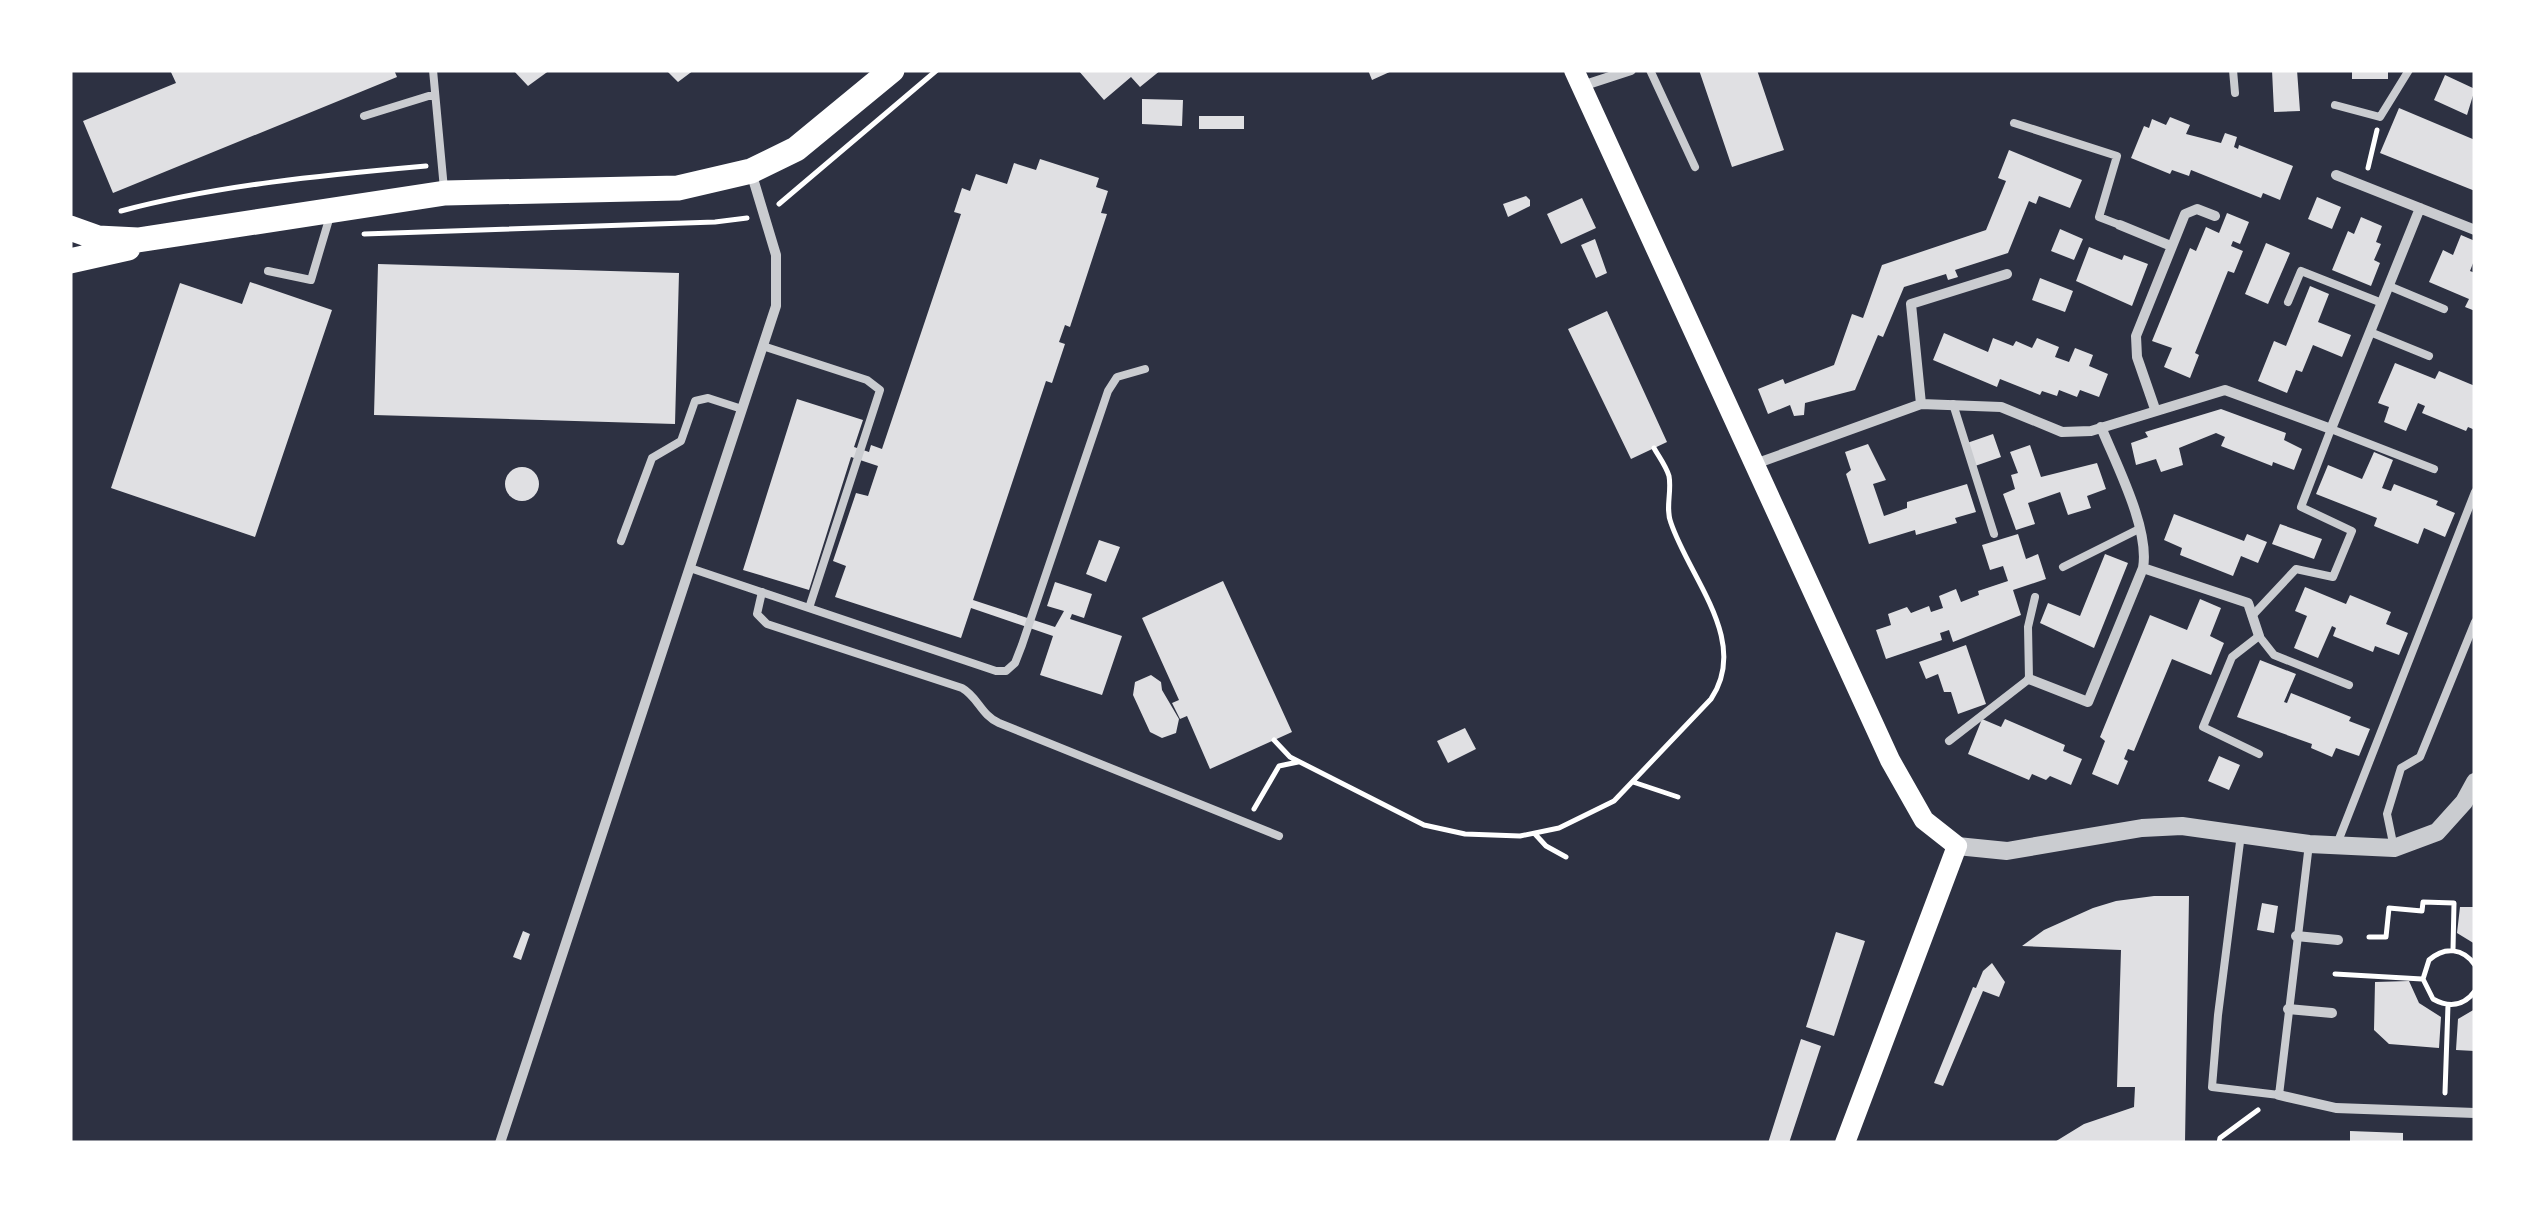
<svg xmlns="http://www.w3.org/2000/svg" width="2545" height="1213" font-family="Poppins,sans-serif">
  <style>
    .building { fill: #e0e0e3 }
    .lines { fill: none; stroke-linecap: round; stroke-linejoin: round }
    .path { stroke: #fff; stroke-width: 5 }
    .service { stroke: #caccd0; stroke-width: 8 }
    .minor { stroke: #caccd0; stroke-width: 10 }
    .tertiary { stroke: #caccd0; stroke-width: 18 }
    .secondary { stroke: #fff; stroke-width: 20 }
    .primary { stroke: #fff; stroke-width: 25 }
  </style>
  <rect width="100%" height="100%" fill="#2d3142"/>
  <!-- building -->
  <path class="building" d="M170 70H394L397 77 113 193 83 121 176 83Z
    M513 70H550L528 86Z
    M666 70H694L678 82Z
    M1078 70H1161L1140 87 1131 77 1104 100Z
    M1368 70H1394L1372 80Z
    M1699 70H1757L1784 150 1732 167Z
    M2272 70H2297L2300 111 2274 112Z
    M2352 70H2388V79H2352Z
    M2445 75 2475 89 2467 115 2434 100Z
    M1142 99 1183 100 1182 126 1142 124Z
    M2399 108 2475 140V191L2380 153Z
    M1199 116H1244V129H1199Z
    M2170 117 2190 125 2186 134 2221 143 2225 133 2237 137 2234 147 2238 149 2239 145 2293 166 2280 200 2263 193 2261 198 2191 170 2189 176 2172 170 2170 174 2131 158 2144 126 2149 128 2152 119 2166 125Z
    M2009 150 2082 180 2070 208 2039 196 2036 204 2029 201 2008 253 1955 270 1958 277 1948 280 1946 274 1904 287 1883 337 1878 335 1855 390 1805 403 1804 415 1794 416 1790 405 1768 414 1758 389 1783 379 1785 384 1834 365 1852 314 1863 318 1882 265 1986 230 2006 181 1998 178Z
    M1040 159 1099 178 1096 187 1108 191 1101 213 1107 214 1070 327 1065 325 1059 342 1065 344 1052 383 1046 381 973 600 1055 627 1064 611 1047 606 1055 582 1092 594 1084 618 1072 614 1070 619 1122 636 1102 695 1040 675 1053 636 971 608 961 638 835 597 846 566 833 561 856 493 868 496 878 466 851 457 809 590 743 570 797 399 863 420 854 447 869 452 871 445 882 449 961 214 954 212 962 188 970 191 976 174 1007 184 1014 163 1036 170Z
    M1526 196 1530 200V206L1508 217 1503 204Z
    M2317 197 2341 207 2332 229 2308 219Z
    M1582 198 1596 228 1561 244 1547 214Z
    M2227 213 2249 222 2240 244 2233 241 2231 246 2243 251 2234 273 2228 271 2195 353 2199 355 2190 378 2164 367 2172 348 2152 341 2190 248 2196 251 2206 227 2219 233Z
    M2361 217 2382 226 2376 242 2381 244 2374 260 2380 263 2371 286 2332 270 2348 231 2354 234Z
    M2060 229 2083 239 2074 260 2051 251Z
    M2461 235 2475 241V258L2470 271 2475 273V311L2465 307 2469 299 2429 282 2443 250 2453 255Z
    M1595 239 1607 273 1596 278 1581 245Z
    M2266 243 2290 253 2268 304 2245 294Z
    M2089 247 2122 260 2124 255 2148 264 2132 306 2076 281Z
    M378 264 679 273 675 424 374 415Z
    M2040 278 2073 291 2065 312 2032 300Z
    M250 282 332 310 255 537 111 488 180 283 242 304Z
    M2310 286 2329 294 2318 322 2351 335 2342 357 2313 345 2302 372 2296 370 2287 393 2258 381 2274 341 2286 346Z
    M1607 311 1667 442 1631 459 1568 329Z
    M1944 333 1988 352 1993 338 2013 346 2016 341 2032 348 2037 338 2059 347 2055 357 2069 362 2075 348 2093 355 2089 366 2108 374 2099 397 2080 390 2077 397 2059 390 2057 396 2042 391 2040 395 2000 379 1997 387 1933 360Z
    M2395 363 2435 379 2439 371 2475 386V430L2468 427 2466 431 2422 413 2425 406 2418 403 2406 431 2384 422 2389 407 2378 403Z
    M2221 409 2286 433 2284 440 2302 449 2294 470 2273 462 2272 466 2221 446 2225 437 2216 433 2179 448 2183 465 2161 472 2156 459 2136 465 2131 443 2148 437 2145 432Z
    M1993 434 2001 457 1975 466 1967 443Z
    M1868 444 1886 480 1873 484 1884 516 1907 508V502L1967 484 1976 512 1955 518 1957 523 1916 535 1915 530 1869 544 1846 474 1851 470 1845 452Z
    M2030 445 2041 477 2097 463 2106 489 2087 496 2091 508 2068 515 2060 492 2028 503 2035 524 2016 530 2003 494 2015 489 2011 475 2018 473 2010 452Z
    M2374 452 2393 460 2382 488 2391 491 2394 484 2438 501 2436 505 2455 513 2445 537 2424 528 2418 544 2374 526 2377 518 2316 494 2328 465 2362 479Z
    M505 484a17 17 0 1 1 34 0a17 17 0 1 1-34 0Z
    M2174 514 2244 541 2247 534 2267 542 2258 563 2241 556 2233 576 2180 555 2182 548 2164 540Z
    M2280 524 2322 539 2314 559 2272 544Z
    M2018 534 2026 559 2038 554 2046 579 2013 590 2021 615 1953 642 1949 630 1940 633 1942 640 1886 659 1876 630 1891 625 1888 614 1907 607 1911 613 1929 606 1931 612 1943 608 1939 596 1956 589 1961 602 1979 595 1978 591 2008 581 2003 566 1990 570 1982 545Z
    M1099 540 1120 547 1106 582 1086 574Z
    M2105 554 2128 563 2094 648 2040 623 2048 603 2080 616Z
    M1223 581 1292 732 1210 769 1187 716 1180 719 1172 703 1179 700 1142 618Z
    M2305 587 2346 604 2350 595 2391 612 2386 624 2408 633 2399 655 2375 646 2373 652 2333 636 2336 628 2332 626 2318 658 2294 648 2307 616 2295 611Z
    M2200 599 2221 608 2210 636 2224 643 2211 675 2172 659 2134 751 2128 749 2124 759 2128 761 2118 785 2092 774 2105 741 2100 737 2150 615 2187 630Z
    M1966 645 1986 704 1958 714 1951 692H1944L1938 674 1926 679 1919 662Z
    M2260 660 2296 674 2284 702 2287 703 2291 693 2351 717 2349 721 2370 729 2359 756 2336 748 2332 757 2311 748 2312 744 2237 717Z
    M1151 675 1161 682 1162 690 1179 719 1176 733 1162 738 1150 732 1133 695 1135 682Z
    M1982 719 2001 727 2005 719 2065 745 2063 751 2082 759 2071 785 2050 776 2046 780 2032 774 2029 780 1968 754Z
    M1465 728 1476 749 1448 763 1437 741Z
    M2219 756 2240 765 2229 790 2208 781Z
    M2154 896H2189L2185 1143H2053L2084 1124 2134 1107 2135 1087H2117L2121 950 2022 946 2044 930 2093 908 2116 901Z
    M2262 903 2278 906 2274 933 2257 930Z
    M2460 907H2475V944L2457 933Z
    M523 931 530 934 521 960 513 957Z
    M1836 932 1865 941 1834 1036 1806 1027Z
    M1992 963 2005 982 1999 997 1983 991 1943 1086 1934 1083 1973 987 1976 988 1983 971Z
    M2409 981 2419 1003 2441 1017 2439 1048 2389 1044 2374 1030 2375 982Z
    M2475 1009V1051L2456 1050 2458 1019Z
    M1801 1039 1821 1046 1789 1143H1768Z
    M2350 1131 2403 1133V1143H2350Z"/>
  <g class="lines">
    <!-- path -->
    <path class="path" d="M2368 168 2377 130
      M779 204 937 70
      M121 211C219 185 324 175 426 166
      M364 234 715 222 747 218
      M1274 740 1290 757 1424 825 1465 834 1520 836 1559 828 1614 801 1711 699C1750 641 1690 579 1671 523 1665 508 1672 492 1669 476 1666 466 1659 457 1654 448
      M1633 782 1678 797
      M1254 809 1279 766 1298 762
      M1535 834 1546 846 1566 857
      M2369 937H2386L2389 908 2422 911 2423 902 2454 903 2453 950
      M2475 965C2463 948 2445 946 2429 960L2423 979 2433 999C2449 1008 2464 1006 2475 991
      M2335 974 2422 979
      M2445 1093 2448 1005
      M2219 1143 2220 1138 2258 1110"/>
    <!-- service -->
    <path class="service" d="M433 70 444 189
      M1650 70 1695 167
      M2233 70 2235 93
      M2335 105 2380 117 2409 70
      M364 116 435 94
      M2014 123 2117 156 2099 217 2120 225
      M268 271 311 280 330 216
      M2389 286 2444 309
      M2288 302 2301 271 2382 303
      M2370 332 2429 356
      M763 346 867 380 880 390 809 608
      M1953 404 1994 534
      M621 541 652 458 681 441 695 401 708 398 742 409
      M2063 567 2139 529
      M690 568 996 671H1006L1015 663 1022 645 1108 391 1117 377 1145 369
      M762 592 757 614 767 624 962 688C978 697 981 715 999 723L1279 836
      M2252 616 2296 569 2333 577 2352 531 2301 507 2331 429 2434 469
      M1949 741 2029 679 2028 627 2035 597
      M2259 754 2203 727 2232 657 2259 636 2274 655 2349 685
      M2241 834 2218 1015 2212 1087 2279 1095 2309 844
      M2337 844 2475 492
      M2394 848 2387 814 2401 768 2420 757 2475 622"/>
    <!-- minor -->
    <path class="minor" d="M1582 86 1631 70
      M2336 175 2475 230
      M2120 225 2171 246
      M1921 404 1911 304 2007 274
      M2155 409 2137 357 2136 336 2185 214 2197 209 2215 216
      M1755 464 1921 404 2001 407 2062 432 2091 431 2225 390 2331 429 2420 208
      M2143 568 2248 603 2259 636
      M2029 679 2088 702 2143 568C2150 529 2116 464 2101 427
      M2296 936 2338 940
      M2288 1009 2332 1013
      M2279 1095 2336 1108 2475 1113
      M500 1143 776 306V255L751 172"/>
    <!-- tertiary -->
    <path class="tertiary" d="M1957 846 2007 851 2142 828 2182 826 2309 844 2394 848 2437 832 2464 802 2475 782"/>
    <!-- secondary -->
    <path class="secondary" d="M1574 70 1890 760 1924 820 1957 846 1845 1143"/>
    <!-- primary -->
    <path class="primary" d="M70 228 98 238 138 240 445 193 678 188 751 171 796 149 892 70
      M70 261 128 248"/>
  </g>
  <!-- border -->
  <rect width="2545" height="1213" fill="none" stroke="#ffffff" stroke-width="145"/>
</svg>
